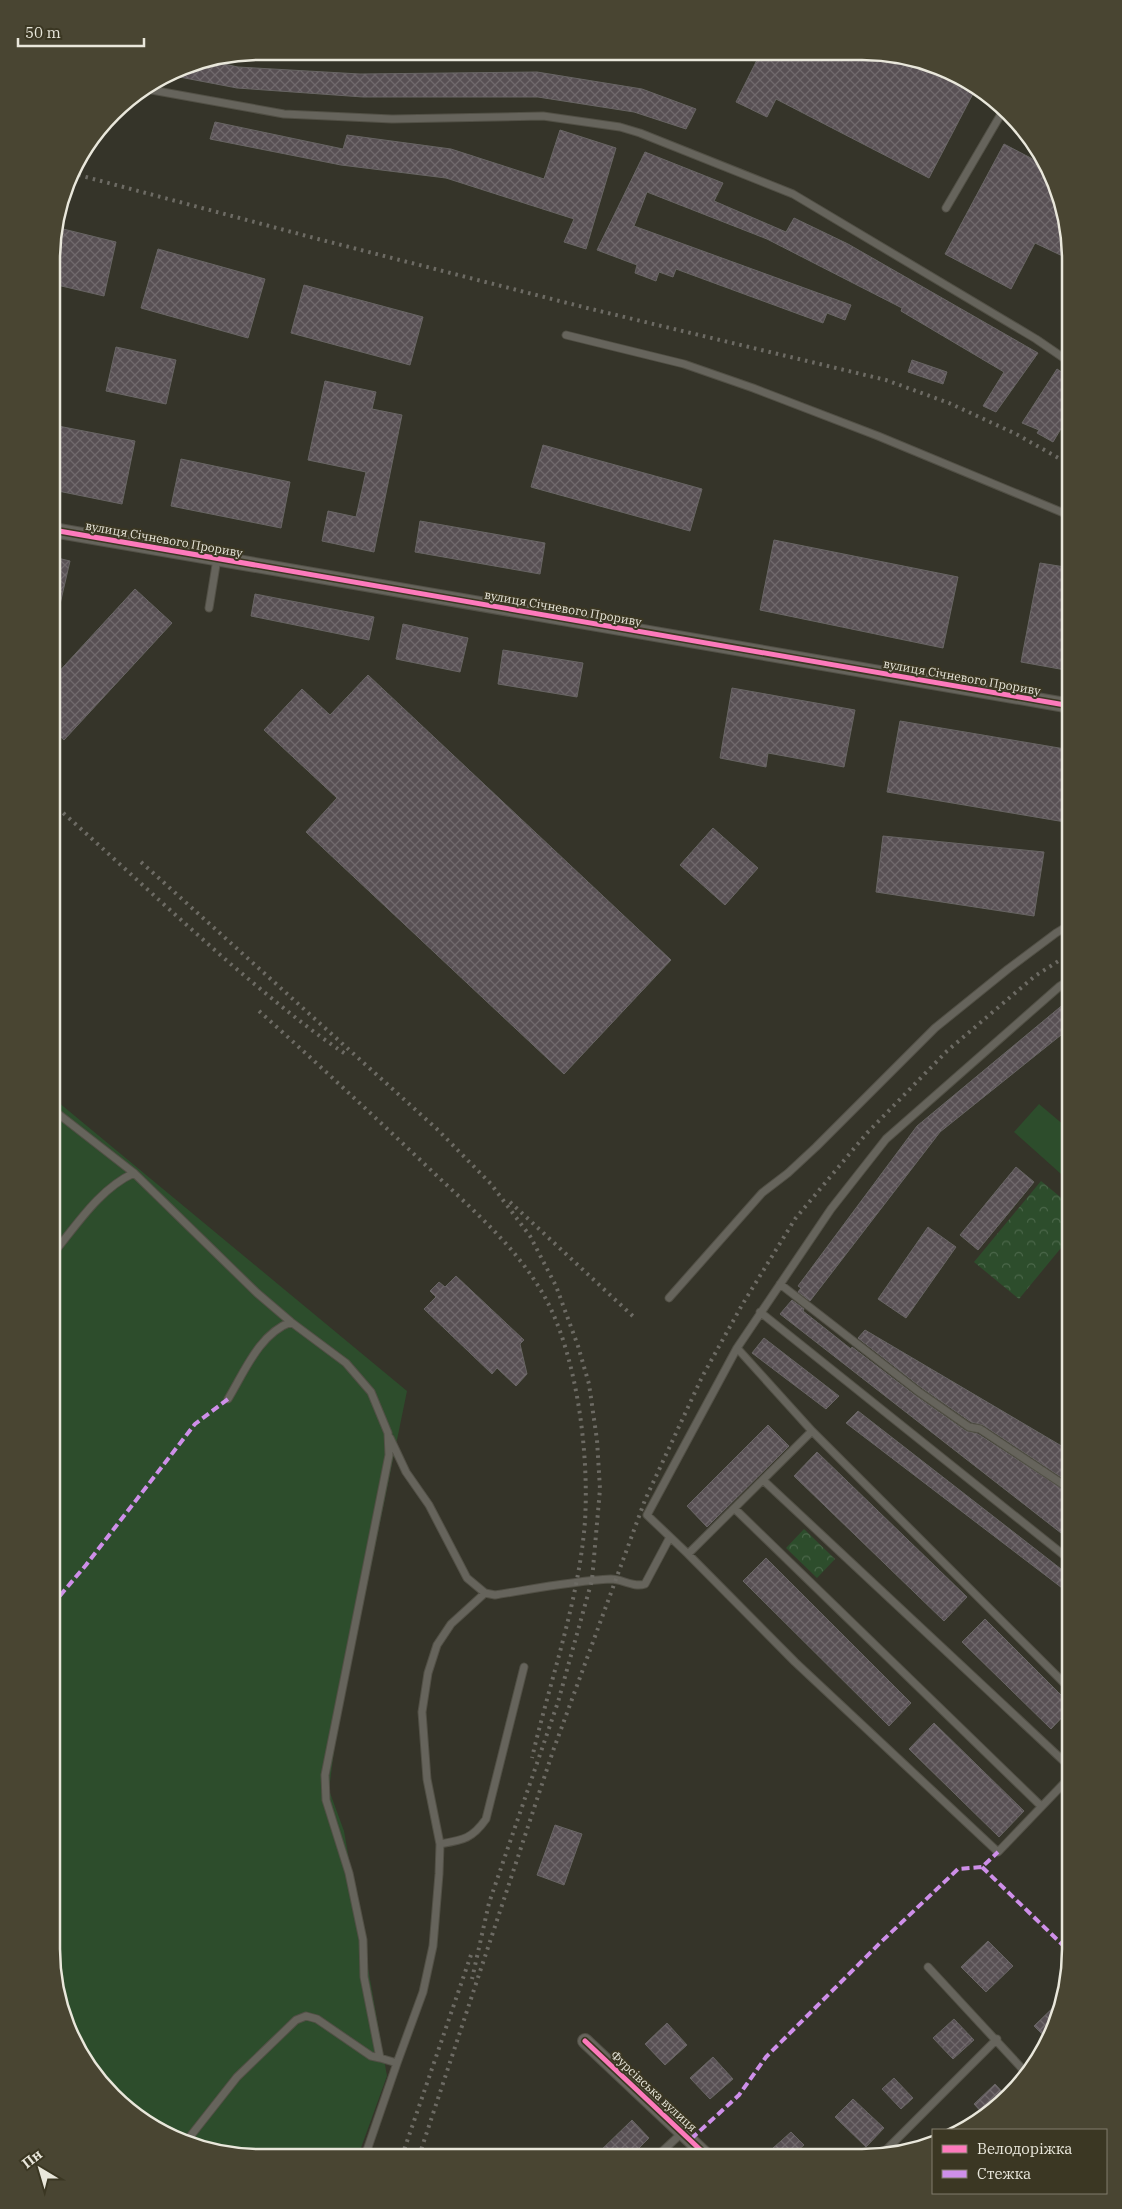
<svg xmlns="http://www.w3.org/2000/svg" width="1122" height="2209" font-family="'IBM Plex Serif',serif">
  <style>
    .green { fill: #2d4d2c }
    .park { fill: url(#park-crowns) }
    .building { fill: url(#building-cross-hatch); stroke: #686564 }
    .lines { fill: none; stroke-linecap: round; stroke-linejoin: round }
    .lane-casing { stroke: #525046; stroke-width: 9 }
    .street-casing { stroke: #525046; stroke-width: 16 }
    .lane { stroke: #66645c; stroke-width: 7 }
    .street { stroke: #66645c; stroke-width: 14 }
    .rail { stroke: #6d6b64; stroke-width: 4; stroke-dasharray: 2.5 5; stroke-linecap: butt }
    .quiet { stroke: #ce8fe9; stroke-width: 4; stroke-dasharray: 8 4; stroke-linecap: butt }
    .cycleway-casing { stroke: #3b3723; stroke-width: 8 }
    .cycleway { stroke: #fd7abc; stroke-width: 5 }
    .labels { text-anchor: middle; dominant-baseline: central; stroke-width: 4; stroke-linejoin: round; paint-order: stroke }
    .street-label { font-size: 12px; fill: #e9e7db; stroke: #3b3723 }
    .rim { fill: none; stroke: #e9e7db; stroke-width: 2.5 }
  </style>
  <defs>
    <pattern id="park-crowns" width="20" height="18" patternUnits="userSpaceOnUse" patternTransform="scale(1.25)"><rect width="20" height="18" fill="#2d4d2c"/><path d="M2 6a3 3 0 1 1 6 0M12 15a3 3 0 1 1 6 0" fill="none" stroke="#4b674a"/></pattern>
    <pattern id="building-cross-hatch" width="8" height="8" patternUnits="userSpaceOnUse" patternTransform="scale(1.25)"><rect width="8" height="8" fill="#585054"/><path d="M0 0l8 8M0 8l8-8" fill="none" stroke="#70696c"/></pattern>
  </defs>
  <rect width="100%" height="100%" fill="#353429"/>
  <!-- green -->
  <path class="green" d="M52 1097 407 1391 335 1743 329 1790 344 1831 387 2076 358 2156H233L180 2142 123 2106 87 2065 62 2016 51 1949Z
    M1039 1104 1071 1131 1070 1182 1014 1132Z"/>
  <!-- park -->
  <path class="park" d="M1041 1181 1070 1205V1237L1019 1299 974 1262Z
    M804 1529 835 1559 817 1578 786 1548Z"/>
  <!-- building -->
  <path class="building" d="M760 54 902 55 954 73 976 88 929 178 776 99 767 117 736 102Z
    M210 61 238 67 360 74 537 72 642 89 696 109 686 129 634 112 538 97H363L237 88 169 75 181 67Z
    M215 122 343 149 347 135 451 149 544 179 560 130 616 148 586 249 564 242 574 219 446 178 341 165 210 139Z
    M1004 144 1046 166 1060 193 1071 260 1035 243 1011 289 945 254Z
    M645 152 723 183 714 201 786 232 794 218 848 244 1038 353 996 412 983 406 1004 372 901 311 902 308 767 239 647 192 634 226 851 305 845 320 827 313 823 323 676 269 673 277 659 272 656 281 635 273 637 265 597 250Z
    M55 227 116 242 104 296 53 284V233Z
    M158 249 265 279 248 338 141 308Z
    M304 285 423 317 410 365 291 333Z
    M116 347 176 360 166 404 106 391Z
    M912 360 947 372 943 384 908 372Z
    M1057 369 1071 378V412L1053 442 1037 433 1039 430 1022 423Z
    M325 381 376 392 372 409 402 415 374 552 322 541 328 511 356 517 366 472 308 460Z
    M53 425 135 441 122 504 53 490Z
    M543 445 702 489 690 531 531 487Z
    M181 459 290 482 281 528 171 506Z
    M420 521 545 543 540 574 415 552Z
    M774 540 958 577 943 648 760 610Z
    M53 557 70 561 58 613H53Z
    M1040 563 1071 568V671L1021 662Z
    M135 589 172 623 64 740 52 729 53 678Z
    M255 594 374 617 369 640 251 616Z
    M403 624 468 638 460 672 396 659Z
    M503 650 583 663 577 697 498 684Z
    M368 675 671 960 564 1074 306 832 337 798 264 730 302 689 330 715Z
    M732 688 855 710 844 767 768 753 766 767 720 758Z
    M900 721 1071 750V823L887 792Z
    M713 828 758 868 725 905 680 865Z
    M883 836 1044 852 1034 916 876 892Z
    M1071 998V1027L940 1132 810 1301 798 1292 801 1288 798 1286 917 1126Z
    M1016 1167 1034 1182 978 1250 960 1235Z
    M928 1227 956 1247 906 1318 878 1299Z
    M456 1276 524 1340 520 1344 527 1374 516 1386 497 1368 492 1374 424 1309 436 1297 430 1291 439 1282 445 1287Z
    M792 1300 804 1309 803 1311 851 1349 852 1347 916 1396 966 1431 978 1434 1070 1494V1540L780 1314Z
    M865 1330 1070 1451V1483L983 1425 971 1422 922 1388 858 1338Z
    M764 1338 839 1396 826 1409 752 1353Z
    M858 1411 1070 1576V1594L846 1423Z
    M768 1425 789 1446 707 1527 687 1506Z
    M817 1452 967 1597 944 1621 794 1476Z
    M766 1558 911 1703 889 1726 743 1581Z
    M985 1619 1070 1704V1709L1051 1729 962 1642Z
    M934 1723 1024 1811 999 1837 909 1749Z
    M555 1825 582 1834 564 1885 537 1875Z
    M988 1941 1013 1966 986 1992 961 1967Z
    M1062 1999 1055 2028 1048 2040 1034 2026Z
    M954 2019 974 2040 953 2059 933 2038Z
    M667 2023 687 2045 665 2065 645 2044Z
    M713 2057 733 2079 710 2099 690 2078Z
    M894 2078 913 2098 901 2109 882 2089Z
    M995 2084 1006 2096 985 2116 974 2104Z
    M853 2099 884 2128 866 2147 835 2117Z
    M632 2120 649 2138 630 2157H594Z
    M791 2132 804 2145 798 2150 805 2158 763 2157Z"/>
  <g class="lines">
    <defs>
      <path id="lane" d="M146 89 284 114 392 119 543 116 620 127 640 133 793 194 1036 339 1071 363
        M946 208 1004 109
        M566 335 684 364 753 388 878 436 1071 516
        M209 608 217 559
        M52 1109 134 1173 257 1293 291 1322 346 1363 371 1392 388 1433 389 1455 325 1775 326 1800 349 1873 363 1940 364 1977 380 2058 397 2063
        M52 1255C76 1226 99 1189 134 1173
        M780 1284 919 1392 969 1427 980 1429 1070 1489
        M669 1298 762 1193 788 1173 816 1147 935 1028 1008 969 1056 933 1071 924
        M760 1312 1070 1560
        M737 1348 812 1431 688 1554 647 1515 737 1348 831 1209 886 1139 1060 986 1071 979
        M228 1399C245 1371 259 1334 291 1322
        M812 1431 1070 1689
        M390 1438 406 1472 429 1505 467 1578 485 1593 495 1595C533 1589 572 1581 611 1579 622 1579 634 1588 645 1584L670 1537
        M763 1480 1070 1767
        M735 1509 1041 1806
        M688 1554 795 1662 998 1852 1070 1777
        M1062 1759 1070 1744
        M440 1844C463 1840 472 1839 486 1819L524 1667
        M928 1967 1028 2075
        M185 2143 237 2077 296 2020 306 2016 317 2019 371 2056 380 2058
        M882 2154 997 2039
        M365 2156 397 2063 423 1992 433 1946 439 1874 440 1844 427 1779 422 1712 428 1673 437 1645 451 1624 485 1593
        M656 2157 683 2132"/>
      <path id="street" d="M53 530 1071 706
        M585 2041 708 2157"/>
    </defs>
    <!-- lane casing -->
    <use href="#lane" class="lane-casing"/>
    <!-- street casing -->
    <use href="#street" class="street-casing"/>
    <!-- lane -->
    <use href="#lane" class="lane"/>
    <!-- street -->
    <use href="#street" class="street"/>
    <!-- rail -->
    <path class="rail" d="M71 173 318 239 587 308 886 380 949 403 1016 434 1071 465
      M52 803C113 857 172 913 233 966 270 997 306 1028 347 1055
      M141 862 438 1130 491 1184 530 1236 556 1286 578 1346 589 1384 597 1440 600 1489 592 1580 558 1702 489 1903 472 1979
      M259 1011C318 1064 376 1118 434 1173 476 1213 523 1253 549 1305 578 1364 589 1456 585 1521 579 1601 550 1680 532 1758
      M510 1202 636 1319
      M402 2156 472 1952
      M419 2156 553 1751 645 1500 702 1377 742 1305 795 1219 867 1133 947 1051 1035 976 1071 953"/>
    <!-- quiet -->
    <path class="quiet" d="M52 1605 86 1565 195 1424 228 1399
      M982 1867 1070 1952
      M691 2139 739 2095 766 2057 880 1943 958 1869 982 1867 998 1852"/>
    <defs>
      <path id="cycleway" d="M53 530 1071 706
        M585 2041 708 2157"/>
    </defs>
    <!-- cycleway casing -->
    <use href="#cycleway" class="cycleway-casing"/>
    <!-- cycleway -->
    <use href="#cycleway" class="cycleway"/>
  </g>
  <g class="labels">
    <!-- street labels -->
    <g class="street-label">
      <text transform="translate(164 539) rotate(10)">вулиця Січневого Прориву</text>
      <text transform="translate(563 608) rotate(10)">вулиця Січневого Прориву</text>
      <text transform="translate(962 677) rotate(10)">вулиця Січневого Прориву</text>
      <text transform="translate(654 2091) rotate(43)">Фурсівська вулиця</text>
    </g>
  </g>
  <!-- crop -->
  <path d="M0 0H1122V2209H0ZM260 60H862A200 200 0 0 1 1062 260V1949A200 200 0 0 1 862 2149H260A200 200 0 0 1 60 1949V260A200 200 0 0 1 260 60Z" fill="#494532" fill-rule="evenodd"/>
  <path class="rim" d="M260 60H862A200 200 0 0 1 1062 260V1949A200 200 0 0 1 862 2149H260A200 200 0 0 1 60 1949V260A200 200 0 0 1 260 60Z"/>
  <!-- legend -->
  <rect x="932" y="2129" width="175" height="65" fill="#3b3723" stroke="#817d6d"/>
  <rect x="942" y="2145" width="25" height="8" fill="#fd7abc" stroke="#817d6d"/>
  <text x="977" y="2154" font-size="15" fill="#e9e7db">Велодоріжка</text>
  <rect x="942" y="2170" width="25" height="8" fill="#ce8fe9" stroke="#817d6d"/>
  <text x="977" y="2179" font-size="15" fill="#e9e7db">Стежка</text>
  <!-- north arrow -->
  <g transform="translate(40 2169) rotate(322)" stroke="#3b3723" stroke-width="4" paint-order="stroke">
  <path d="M0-4L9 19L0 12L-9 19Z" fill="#e9e7db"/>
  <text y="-8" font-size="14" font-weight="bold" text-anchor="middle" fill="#e9e7db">Пн</text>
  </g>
  <!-- scale -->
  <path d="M18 38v8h126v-8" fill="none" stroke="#e9e7db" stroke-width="2.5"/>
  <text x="25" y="38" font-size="15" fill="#e9e7db" stroke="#3b3723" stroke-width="4" paint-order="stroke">50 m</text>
</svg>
